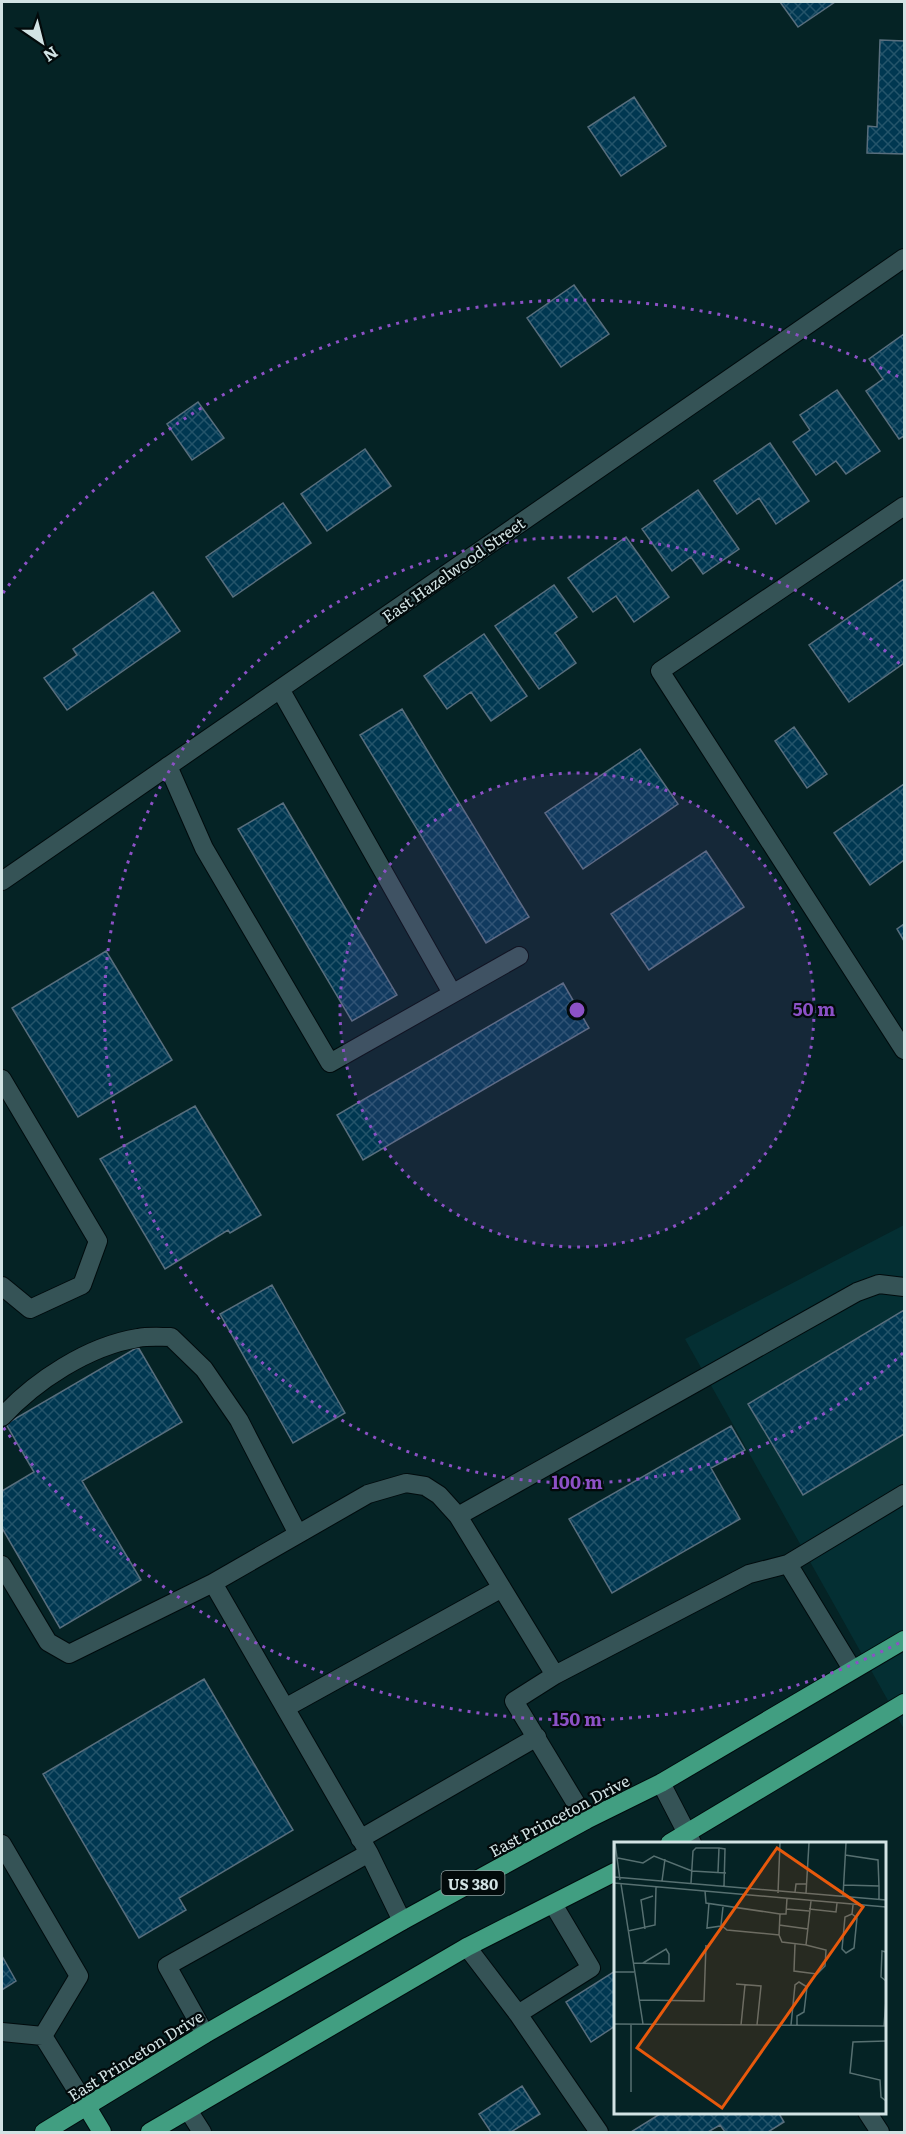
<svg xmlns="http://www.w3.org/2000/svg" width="906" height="2134" font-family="Literata,serif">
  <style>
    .built { fill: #042f33 }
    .building { fill: url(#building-cross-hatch); stroke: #586e7d; stroke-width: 1.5 }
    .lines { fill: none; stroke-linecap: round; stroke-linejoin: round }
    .minor-casing { stroke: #000b0d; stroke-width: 20 }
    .highway-casing { stroke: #000b0d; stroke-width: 20 }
    .minor { stroke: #355356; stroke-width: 18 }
    .highway { stroke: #419e81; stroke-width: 18 }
    .ring { fill: none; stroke: #8c51c6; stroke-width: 3; stroke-dasharray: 3 6 }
    .labels { text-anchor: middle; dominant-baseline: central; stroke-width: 4.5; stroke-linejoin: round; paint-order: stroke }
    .shield { fill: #020a0b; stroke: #94a2a3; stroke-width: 1.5 }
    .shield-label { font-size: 15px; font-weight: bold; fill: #d2e3e4 }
    .street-label { font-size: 16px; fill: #d2e3e4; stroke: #020a0b }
    .inset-road { fill: none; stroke: #577071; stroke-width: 1.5 }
    .view { fill: #e8590c; fill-opacity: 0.15; stroke: #e8590c; stroke-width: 3 }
    .inset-edge { fill: none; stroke: #d2e3e4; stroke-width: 3 }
    .centre { fill: #8c51c6; stroke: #020a0b; stroke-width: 3 }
    .ring-label { font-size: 18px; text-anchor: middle; font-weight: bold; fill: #8c51c6; stroke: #020a0b; stroke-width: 4.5; stroke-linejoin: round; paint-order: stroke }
  </style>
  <defs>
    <pattern id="building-cross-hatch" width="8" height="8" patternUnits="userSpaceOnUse" patternTransform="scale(1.5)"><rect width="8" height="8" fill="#003751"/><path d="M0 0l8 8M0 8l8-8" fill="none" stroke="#24546a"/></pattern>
  </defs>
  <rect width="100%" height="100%" fill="#052325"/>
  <!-- built -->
  <path class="built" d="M904 1225V1729L685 1339Z"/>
  <!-- building -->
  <path class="building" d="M780 2H835L798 27Z
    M880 40 904 41V154L867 153 868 126 877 127Z
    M634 97 666 146 621 176 588 127Z
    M574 285 609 334 561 367 527 318Z
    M904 334V436L899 439 866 391 883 379 869 359Z
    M837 390 880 451 846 474 836 461 816 475 793 442 810 430 800 415Z
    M198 402 224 438 192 460 167 424Z
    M770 443 809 501 776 524 759 498 737 514 714 481Z
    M365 449 391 486 327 531 301 494Z
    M698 490 739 549 703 574 691 557 672 571 642 529Z
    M283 503 311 543 233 597 206 557Z
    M626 537 669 597 634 622 616 596 593 612 568 578Z
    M904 579V663L849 702 809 645Z
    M554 585 577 617 555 633 576 663 539 689 495 626Z
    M153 592 180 631 67 710 44 678 77 655 73 649Z
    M484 634 527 696 491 721 471 692 447 709 424 676Z
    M402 709 529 917 486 943 360 735Z
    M794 727 827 774 807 788 775 741Z
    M640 749 678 804 583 869 545 813Z
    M904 784V860L870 885 834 833Z
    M283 803 397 995 352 1021 238 829Z
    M706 851 744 907 649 970 611 914Z
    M904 924V941L897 929Z
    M106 951 172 1060 78 1117 12 1008Z
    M563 983 589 1028 363 1160 337 1115Z
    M195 1106 261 1215 230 1233 228 1230 165 1269 100 1159Z
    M272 1285 345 1413 293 1443 220 1314Z
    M904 1310V1434L803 1495 748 1404Z
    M138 1347 182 1422 82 1481 141 1580 60 1628 2 1528V1491L34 1472 6 1424Z
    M731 1426 745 1450 711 1468 740 1519 612 1593 569 1519Z
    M204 1679 293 1830 179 1898 186 1910 139 1938 43 1774Z
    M2 1956 16 1981 2 1990Z
    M615 1971V2026L591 2042 566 2002Z
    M522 2086 540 2114 511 2132H491L479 2114Z
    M663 2112H778L784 2122 768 2132H725L720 2125 708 2132H631Z"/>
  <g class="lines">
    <defs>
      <path id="minor" d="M904 506 660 671 904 1050
        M280 689 452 993
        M168 766 204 848 330 1063 519 956
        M2 881 904 258
        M2 1079 98 1241 82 1285 30 1309 2 1286
        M2 1417C35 1381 88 1346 138 1338 148 1336 160 1337 171 1337L204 1369 239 1420 298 1534
        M788 1564 852 1669
        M2 1565 48 1642 69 1654 213 1583
        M555 1675 458 1516 857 1292 879 1284 904 1287
        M285 1708 502 1588
        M661 1783 692 1843
        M586 1820 514 1701 555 1675 749 1574 788 1564 904 1494
        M360 1839 537 1737
        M2 1844 79 1976 43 2036 87 2107
        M402 1921 369 1853 213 1583 368 1494 406 1483 425 1486 439 1495 458 1516
        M467 1947 518 2014 599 2132
        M518 2014 591 1968 553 1904
        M2 2032 43 2036
        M205 2034 167 1966 369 1853
        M188 2110 202 2132
        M867 2112 880 2132"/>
      <path id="highway" d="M670 1843 904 1703
        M87 2107 102 2132
        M44 2132 205 2034 402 1921 586 1820 661 1783 904 1640
        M150 2132 467 1947 615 1872"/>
    </defs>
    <!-- minor casing -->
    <use href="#minor" class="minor-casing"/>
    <!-- highway casing -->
    <use href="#highway" class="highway-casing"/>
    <!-- minor -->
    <use href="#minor" class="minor"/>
    <!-- highway -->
    <use href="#highway" class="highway"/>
  </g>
  <!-- distance rings -->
  <circle cx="577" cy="1010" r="237" fill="#8c51c6" fill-opacity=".12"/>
  <g class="ring">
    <circle cx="577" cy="1010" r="237"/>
    <path d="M903 1353A473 473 0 1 1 903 667"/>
    <path d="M899 1643A710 710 0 0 1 3 1427M3 593A710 710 0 0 1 899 377"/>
  </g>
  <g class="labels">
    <!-- shield labels -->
    <rect class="shield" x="441.5" y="1871" width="63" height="24" rx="4.5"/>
    <g class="shield-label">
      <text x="473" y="1883">US 380</text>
    </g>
    <!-- street labels -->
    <g class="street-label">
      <text transform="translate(453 569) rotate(-35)">East Hazelwood Street</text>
      <text transform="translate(559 1815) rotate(-28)">East Princeton Drive</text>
      <text transform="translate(135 2055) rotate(-32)">East Princeton Drive</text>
    </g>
  </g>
  <!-- overview -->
  <g transform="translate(614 1842)">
    <rect width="272" height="272" fill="#052325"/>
    <path class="inset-road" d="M1 1 6 38M105 6 111 7 110 44M231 13 264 18 265 44M4 16 29 21 40 14 78 29 112 31M0 35 272 58M48 39 51 17M0 41 272 65M77 41 79 9 82 6H105L104 30M7 42 29 182M230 43 265 44V57M91 49 92 61 166 72H172L173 56M181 50 182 42H192M164 51 166 1M192 51 195 1M229 54 232 1M95 61 93 86 107 84M109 65 107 83 113 88 165 93 166 72M172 67 195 69M195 67 222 70 223 61M238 72 243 76 240 106 232 111 228 107 231 75 238 72 239 63M165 83 194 87M31 87 27 58 39 54M14 89 41 83 42 45M165 93 168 100 192 103 197 59M181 102 180 129 203 132 211 124 212 108 192 103M272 110 268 109 267 135 272 139M19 121 55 122V112L52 107 29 121M0 130H20M122 142 147 144 143 183M25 158 90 159 92 103M0 182 272 184M17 182V250M127 183 131 143M177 183 181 143 185 140 193 145 190 170 183 174V183M270 184 272 158M272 199 239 200 236 231 266 238 267 255 272 259"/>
    <path class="view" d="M163 6 249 65 108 266 23 206Z"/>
    <rect width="272" height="272" class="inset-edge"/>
  </g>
  <circle cx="577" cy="1010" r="9" class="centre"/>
  <g class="ring-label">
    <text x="814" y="1016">50 m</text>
    <text x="577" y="1489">100 m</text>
    <text x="577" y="1726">150 m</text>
  </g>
  <!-- border -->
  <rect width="906" height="2134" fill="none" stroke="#d2e3e4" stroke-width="6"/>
  <!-- north arrow -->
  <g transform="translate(42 42) rotate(145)" stroke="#020a0b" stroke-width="4.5" paint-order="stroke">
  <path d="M0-4.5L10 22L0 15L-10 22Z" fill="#d2e3e4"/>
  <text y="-9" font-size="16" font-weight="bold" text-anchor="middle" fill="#d2e3e4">N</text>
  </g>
</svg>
